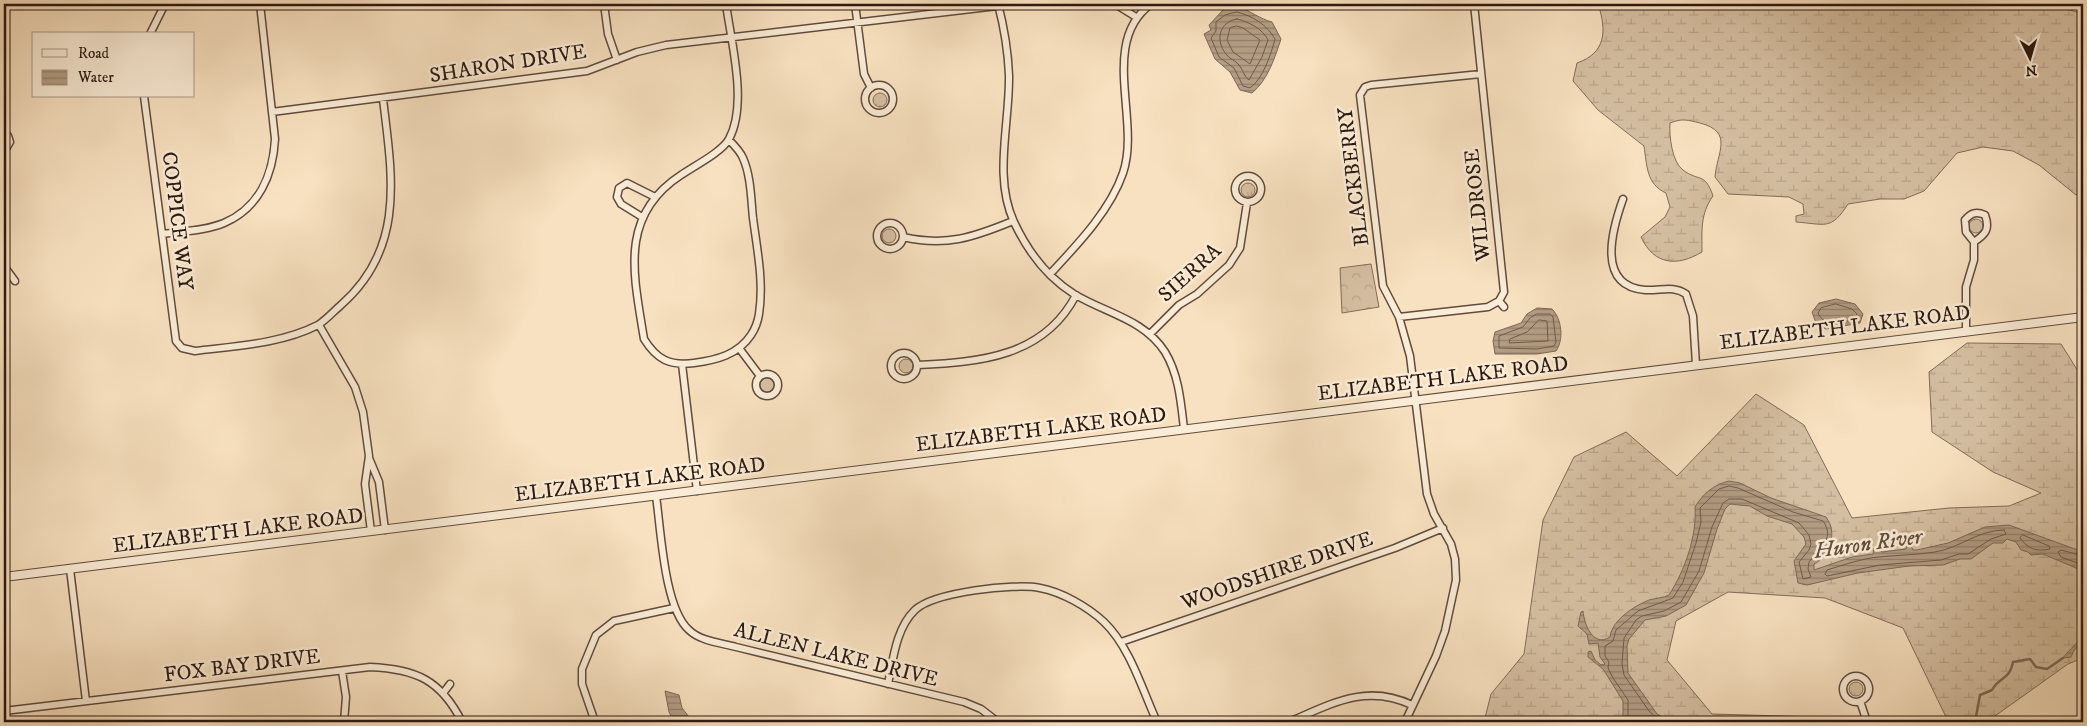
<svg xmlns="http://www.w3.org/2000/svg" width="2087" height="726" font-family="'IM FELL DW Pica',serif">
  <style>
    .grass { fill: url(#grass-tufts); stroke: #816c5a }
    .forest { fill: url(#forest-crowns); stroke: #816c5a }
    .wetland { fill: url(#wetland-marsh); stroke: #816c5a }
    .water { fill: url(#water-rules); stroke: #7d6856 }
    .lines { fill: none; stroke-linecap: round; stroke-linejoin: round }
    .shore { stroke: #705b4a; stroke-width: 1 }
    .stream { stroke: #7d6856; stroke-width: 2.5 }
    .minor-casing { stroke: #604b3d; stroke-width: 9 }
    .tertiary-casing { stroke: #604b3d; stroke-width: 10 }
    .minor { stroke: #faecd6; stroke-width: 6 }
    .tertiary { stroke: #faecd6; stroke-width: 8 }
    .labels { text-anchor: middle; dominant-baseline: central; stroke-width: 5; stroke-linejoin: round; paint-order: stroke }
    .street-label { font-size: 21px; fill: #2d1911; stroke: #faecd6 }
    .water-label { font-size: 22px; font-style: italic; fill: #634e3f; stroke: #faecd6 }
  </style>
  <defs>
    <pattern id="grass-tufts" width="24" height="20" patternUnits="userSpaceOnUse" patternTransform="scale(1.25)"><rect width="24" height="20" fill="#d5bfa2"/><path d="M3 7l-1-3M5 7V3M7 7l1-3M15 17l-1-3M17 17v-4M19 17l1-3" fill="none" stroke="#b7a48a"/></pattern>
    <pattern id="forest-crowns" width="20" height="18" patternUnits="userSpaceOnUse" patternTransform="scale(1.25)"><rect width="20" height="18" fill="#d5bfa2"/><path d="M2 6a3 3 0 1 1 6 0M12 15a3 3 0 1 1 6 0" fill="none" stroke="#b7a48a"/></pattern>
    <pattern id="wetland-marsh" width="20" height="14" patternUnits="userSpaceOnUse" patternTransform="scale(1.25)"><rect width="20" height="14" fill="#d5bfa2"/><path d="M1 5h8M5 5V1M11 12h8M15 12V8" fill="none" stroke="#b7a48a"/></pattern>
    <pattern id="water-rules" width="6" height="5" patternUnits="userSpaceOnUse" patternTransform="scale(1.25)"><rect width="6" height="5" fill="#b39d84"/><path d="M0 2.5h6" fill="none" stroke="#927f6b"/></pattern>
  </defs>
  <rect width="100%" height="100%" fill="#f8e1c0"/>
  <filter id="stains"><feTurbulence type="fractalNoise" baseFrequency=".004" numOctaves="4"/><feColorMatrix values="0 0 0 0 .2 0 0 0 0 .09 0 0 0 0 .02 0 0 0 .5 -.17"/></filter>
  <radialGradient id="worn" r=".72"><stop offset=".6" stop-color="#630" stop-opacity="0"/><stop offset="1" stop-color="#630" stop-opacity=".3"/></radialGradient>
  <!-- grass -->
  <path class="grass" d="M873 100a7 7 0 1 1 14 0a7 7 0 1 1-14 0Z
    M1241 190a7 7 0 1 1 14 0a7 7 0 1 1-14 0Z
    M1969 226a7 7 0 1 1 14 0a7 7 0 1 1-14 0Z
    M882 236a7 7 0 1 1 14 0a7 7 0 1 1-14 0Z
    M899 366a7 7 0 1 1 14 0a7 7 0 1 1-14 0Z
    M760 385a7 7 0 1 1 14 0a7 7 0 1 1-14 0Z
    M1849 689a7 7 0 1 1 14 0a7 7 0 1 1-14 0Z"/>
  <!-- forest -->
  <path class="forest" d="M1371 264 1379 307 1342 313 1340 268Z"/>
  <!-- wetland -->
  <path class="wetland" d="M1598 4H2050L2083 14V192L2076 195 2039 165 2013 151 1983 147 1957 153 1924 191 1904 199H1880L1848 204C1831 231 1825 224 1796 222V216L1804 214 1803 204 1789 197 1728 194 1715 177C1717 152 1734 132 1700 123 1688 120 1682 118 1670 123 1669 136 1672 162 1683 170 1699 182 1705 172 1713 196 1700 214 1702 231 1702 252 1677 267 1654 265 1641 237L1665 217 1670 207 1666 193C1646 184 1647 165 1644 146L1598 110 1573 81 1577 63C1606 53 1607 31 1598 4Z
    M1967 343 2061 344 2083 379V658L2068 664 1995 716 1992 722H1945L1947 719 1903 628 1825 598 1728 592 1676 621 1667 660 1712 714 1819 717 1823 722H1484L1491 694 1524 654 1543 520 1574 457 1626 432 1677 476 1756 394 1804 425 1852 518 1949 508 2009 506 2041 493 1993 472 1932 432 1929 372Z"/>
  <!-- water -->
  <path class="water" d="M1238 7C1251 11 1260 19 1272 22L1281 39C1275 57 1268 80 1252 93L1240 90 1230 72 1215 59 1204 34 1211 30 1209 25 1223 10Z
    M1836 299 1855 304 1863 314 1860 323 1826 329 1816 323 1812 312 1819 303Z
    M1537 308 1552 309C1562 319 1564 340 1556 351L1537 354H1495L1493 341 1495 332 1521 323 1527 314Z
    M1729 481 1740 483 1771 498 1826 517C1838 533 1830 556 1814 564V570L1852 557 1873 554 1874 548 1880 547 1882 552 1906 549 1907 544H1910L1913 550H1917L1948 543 1985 527 2009 525 2083 552V571L2043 554 2031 555 2028 552 2021 550 2016 542 2007 539 2003 543H1993L1971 559H1960L1943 565 1909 566 1858 573 1807 585 1798 583 1794 561 1806 544 1804 537 1792 524 1767 516 1750 506 1730 504 1725 509 1717 529 1704 573 1686 605 1666 616 1645 620 1629 639 1627 646 1628 673 1657 714 1667 719H1690L1693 722H1623V701L1603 669 1588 657V652L1591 651 1595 660 1601 665 1605 664 1600 657 1598 643 1589 644 1587 634 1578 626 1581 612 1583 611C1584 624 1593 648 1610 637 1612 620 1634 606 1649 600 1656 598 1663 598 1669 595 1685 570 1697 536 1695 507 1702 495 1714 484 1729 481Z
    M2083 634V644L2074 650 2071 657 2063 658C2069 649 2078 644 2083 634Z
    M665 691 679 695 682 708 693 722H674L669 712Z"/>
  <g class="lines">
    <!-- shore -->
    <path class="shore" d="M1237 12C1253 16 1267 25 1275 39 1271 54 1263 79 1250 88L1243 86 1234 68 1219 57 1211 38 1216 31V22L1225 15Z
      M1237 19C1249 22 1263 29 1268 40L1262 57 1249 80C1244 77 1243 69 1238 64 1235 60 1229 59 1226 54 1215 40 1219 22 1237 19Z
      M1237 26 1243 28 1260 40 1250 64 1233 52 1227 40 1230 28Z
      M1836 304 1852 309 1857 314 1856 318C1844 323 1824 328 1818 313L1821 308Z
      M1537 314H1550L1553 317 1556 342 1554 346 1537 349 1499 348V336L1523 327 1530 318Z
      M1539 320 1547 321 1548 341 1509 343 1510 339 1527 332Z
      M2004 530 2006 534 1991 539 1968 554H1959L1941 560 1880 565 1827 576 1825 574 1827 570C1843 565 1864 558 1879 557 1898 555 1916 555 1935 552 1960 548 1978 530 2004 530Z
      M2023 535 2049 546 2050 549C2036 552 2028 549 2020 538Z
      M2083 556 2061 550 2058 552 2061 557 2083 565
      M1628 722V700L1613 678 1608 668 1609 662 1605 656V646L1613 641 1616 630 1638 611 1673 598 1683 582 1696 543 1701 522 1700 508 1719 489 1729 486 1738 488 1793 512 1823 521C1836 539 1818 551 1809 562L1808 569 1811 577 1803 579 1799 562 1809 550 1811 544 1809 535 1799 523 1742 499H1729L1723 503 1712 527 1699 571 1681 602 1664 611 1642 616 1636 620 1624 638 1622 664 1624 675 1649 711 1661 722"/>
    <!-- stream -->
    <path class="stream" d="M1975 722 1980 695 1992 690C2000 676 2009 681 2013 662L2030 659 2036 667 2047 669 2063 658"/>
    <defs>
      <path id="minor" d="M604 4 608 34 617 60
        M726 4C731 42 748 104 729 139 722 152 694 166 681 175 618 216 634 276 644 339 657 360 670 366 694 363 716 360 738 355 751 335 755 329 758 321 759 314 764 282 757 249 753 218 751 199 751 176 743 158 740 151 734 145 729 140
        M855 4 864 74 871 88
        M998 4C1004 27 1008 52 1009 75 1010 123 993 177 1014 222 1027 250 1047 277 1074 294 1105 313 1144 319 1165 352 1179 375 1181 403 1184 429
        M1115 4 1136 17
        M150 34 165 4
        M865 99a14 14 0 1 1 28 0a14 14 0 1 1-28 0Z
        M144 96 176 341 182 348 195 351C235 346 281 344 318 325 326 320 334 311 341 305 406 248 392 175 383 99
        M272 112 587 71 637 52 666 45 1014 4
        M4 132 8 136 10 142 4 152
        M1235 189a13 13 0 1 1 26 0a13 13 0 1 1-26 0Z
        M1623 199C1612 230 1596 286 1645 290 1661 291 1673 285 1686 294L1693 316 1696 365
        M642 217 621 204 617 197 619 188 627 183 655 197
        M877 236a13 13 0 1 1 26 0a13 13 0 1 1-26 0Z
        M163 234C183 231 205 231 224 223 259 208 273 175 275 139L260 4
        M903 237C946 247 974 237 1013 221
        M4 266 15 281
        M1050 274C1077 245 1110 211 1123 173 1141 121 1099 42 1151 4
        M1499 301 1504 307
        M1399 317 1488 307 1499 301 1504 292 1474 4
        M319 325 355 387 363 412 369 456 365 484 371 531
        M1966 331V287L1974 260V242C1986 234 1990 229 1985 215 1976 211 1971 213 1965 220L1966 232 1974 242
        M1150 334 1179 305 1197 294 1229 265 1240 248 1247 203
        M739 348 760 376
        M891 366a13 13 0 1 1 26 0a13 13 0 1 1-26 0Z
        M682 364 697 491
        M918 365C980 362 1044 357 1076 295
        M756 385a11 11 0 1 1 22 0a11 11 0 1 1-22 0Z
        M369 458 379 482 385 530
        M656 496C661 530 664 608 689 630 700 641 721 643 736 647L964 702 981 709 998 722
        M70 569 86 701
        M1121 642 1395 548 1443 528
        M342 671 346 697 344 722
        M1843 689a13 13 0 1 1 26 0a13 13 0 1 1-26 0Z
        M888 684C893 660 896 628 915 610 934 592 1014 583 1040 588 1062 592 1088 607 1104 622 1130 647 1142 689 1157 722
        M444 692 450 684
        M1860 701 1867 722
        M4 711 370 667C416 669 441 680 462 722
        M595 722 582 684V669L596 635 614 621 674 608
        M1289 722C1331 704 1366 683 1412 705
        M1405 722 1436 656 1445 631 1456 580 1455 559 1451 544 1434 514 1427 494 1410 356 1399 317 1383 286 1360 95 1365 87 1371 85 1481 74"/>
      <path id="tertiary" d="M4 577 2083 317"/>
    </defs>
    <!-- minor casing -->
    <use href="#minor" class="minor-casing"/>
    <!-- tertiary casing -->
    <use href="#tertiary" class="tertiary-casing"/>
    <!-- minor -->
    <use href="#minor" class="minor"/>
    <!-- tertiary -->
    <use href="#tertiary" class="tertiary"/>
  </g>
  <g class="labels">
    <!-- street labels -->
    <g class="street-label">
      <text transform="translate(508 64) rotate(-9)">SHARON DRIVE</text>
      <text transform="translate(1354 177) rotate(-97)">BLACKBERRY</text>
      <text transform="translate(1478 205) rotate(-96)">WILDROSE</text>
      <text transform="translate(177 221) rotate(83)">COPPICE WAY</text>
      <text transform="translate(1190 273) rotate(-42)">SIERRA</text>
      <text transform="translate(1845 328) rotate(-7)">ELIZABETH LAKE ROAD</text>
      <text transform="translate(1443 379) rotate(-7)">ELIZABETH LAKE ROAD</text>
      <text transform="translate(1041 430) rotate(-7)">ELIZABETH LAKE ROAD</text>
      <text transform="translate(640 480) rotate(-7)">ELIZABETH LAKE ROAD</text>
      <text transform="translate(238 531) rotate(-7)">ELIZABETH LAKE ROAD</text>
      <text transform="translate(1277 571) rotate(-19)">WOODSHIRE DRIVE</text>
      <text transform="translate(836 655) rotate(14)">ALLEN LAKE DRIVE</text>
      <text transform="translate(242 666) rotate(-7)">FOX BAY DRIVE</text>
    </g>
    <!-- water labels -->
    <g class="water-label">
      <text transform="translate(1868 544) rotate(-8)">Huron River</text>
    </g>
  </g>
  <!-- margin -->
  <rect width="2087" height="726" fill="none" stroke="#f8e1c0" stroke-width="20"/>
  <rect x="5" y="5" width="2077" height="716" fill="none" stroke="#2d1911" stroke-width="2.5"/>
  <rect x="10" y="10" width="2067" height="706" fill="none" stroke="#2d1911"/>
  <!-- legend -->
  <rect x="32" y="32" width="162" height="65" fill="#faecd6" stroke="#a89887"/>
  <rect x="42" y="49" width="25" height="8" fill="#faecd6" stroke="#a89887"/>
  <text x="78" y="58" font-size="15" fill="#2d1911">Road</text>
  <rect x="42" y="70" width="25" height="15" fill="url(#water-rules)" stroke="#a89887"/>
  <text x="78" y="82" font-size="15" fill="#2d1911">Water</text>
  <!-- north arrow -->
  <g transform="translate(2030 58) rotate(175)" stroke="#faecd6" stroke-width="4" paint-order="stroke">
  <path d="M0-4L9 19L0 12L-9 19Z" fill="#2d1911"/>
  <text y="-8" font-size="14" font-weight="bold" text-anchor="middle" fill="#2d1911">N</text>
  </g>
  <rect width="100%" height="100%" filter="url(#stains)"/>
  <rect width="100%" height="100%" fill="url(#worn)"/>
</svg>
